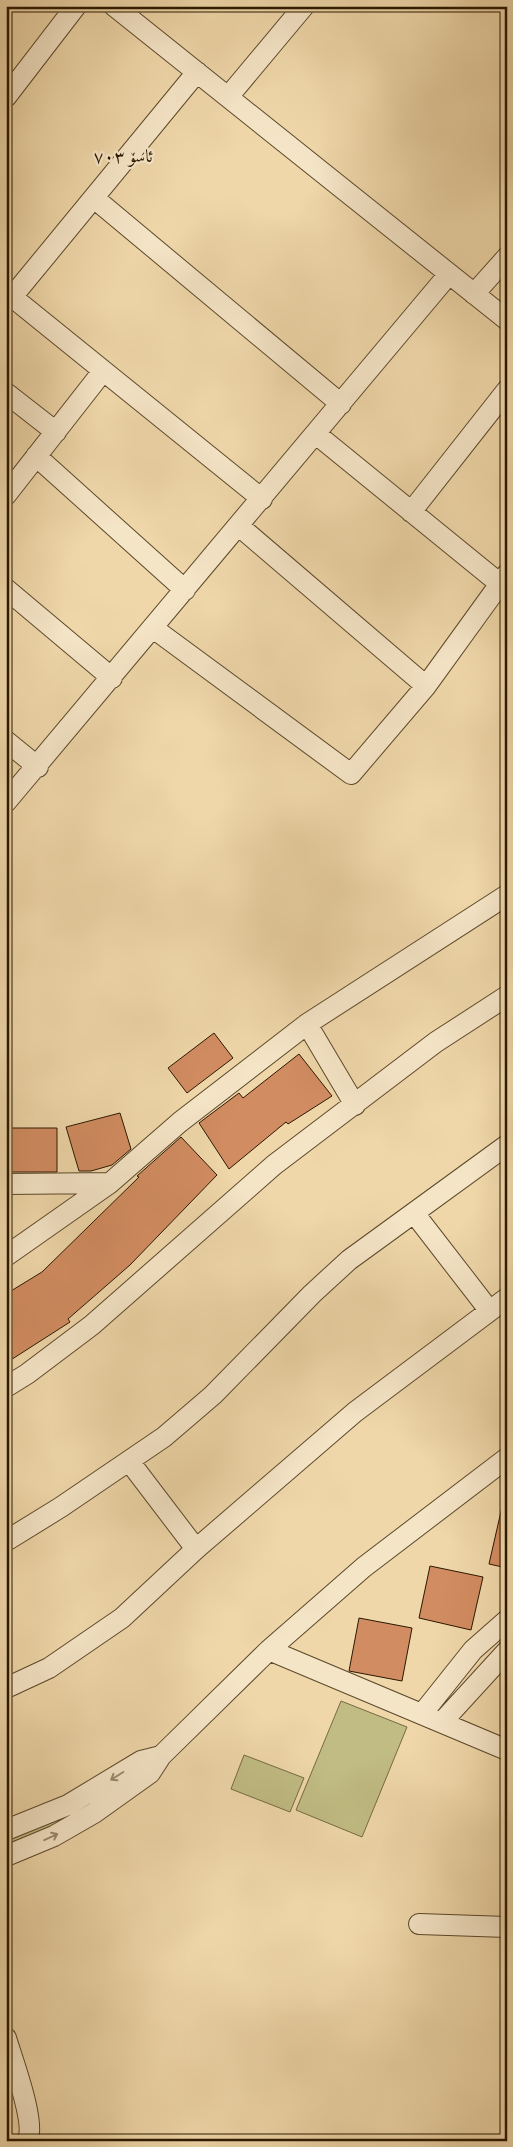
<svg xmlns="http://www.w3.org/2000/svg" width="513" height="2147" font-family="'IM FELL French Canon',Amiri,serif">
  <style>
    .green { fill: #c0bc83; stroke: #766a42 }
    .building { fill: #d28c61; stroke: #2b1801 }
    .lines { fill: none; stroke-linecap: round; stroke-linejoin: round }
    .minor-casing { stroke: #5c482b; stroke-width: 22 }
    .minor { stroke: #f5e5c7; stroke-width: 20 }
    .oneway { stroke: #9a896e }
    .labels { text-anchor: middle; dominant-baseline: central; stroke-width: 4.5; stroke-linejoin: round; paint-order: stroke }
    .neighbourhood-label { font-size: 18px; fill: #2b1801; stroke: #f5e5c7 }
  </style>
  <rect width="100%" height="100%" fill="#efd7a9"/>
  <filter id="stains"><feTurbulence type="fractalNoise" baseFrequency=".004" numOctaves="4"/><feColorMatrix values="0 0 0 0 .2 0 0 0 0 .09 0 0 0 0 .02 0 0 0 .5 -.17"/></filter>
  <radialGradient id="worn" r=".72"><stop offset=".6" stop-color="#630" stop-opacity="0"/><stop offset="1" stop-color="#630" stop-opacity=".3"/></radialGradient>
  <!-- green -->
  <path class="green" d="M341 1701 407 1727 362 1837 296 1810Z
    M244 1755 304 1778 290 1812 231 1789Z
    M128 1780 95 1805 38 1833 6 1844V1839Z"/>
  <!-- building -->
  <path class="building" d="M214 1033 233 1058 187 1093 168 1068Z
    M299 1054 332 1096 288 1124 286 1122 229 1169 199 1123 239 1093 243 1098Z
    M120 1113 131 1149 112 1165 91 1171H79L66 1127Z
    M6 1128H57V1172H6Z
    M181 1137 217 1175 130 1265 68 1319 70 1322 6 1363V1294L42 1272 139 1177 137 1176Z
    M502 1507 507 1508V1568L489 1564Z
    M430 1566 483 1577 471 1630 419 1618Z
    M359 1618 412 1628 402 1681 349 1671Z"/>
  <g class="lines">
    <defs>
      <path id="minor" d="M114 6 507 320
        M6 97 76 6
        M228 97 304 6
        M94 198 341 404
        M6 292 262 499
        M474 294 507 257
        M12 297 197 72
        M6 393 56 432
        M316 434 499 583
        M36 456 185 590
        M6 495 103 371
        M411 512 507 390
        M239 526 426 686
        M6 589 112 678
        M153 628 351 774 426 686 507 574
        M6 741 38 767
        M6 802 449 274
        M307 1024 355 1105
        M6 1184 110 1183
        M414 1213 489 1310
        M6 1256 110 1183 180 1122 307 1024 507 895
        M6 1387 27 1374 92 1325 274 1165 436 1042 507 996
        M129 1461 196 1549
        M6 1541 61 1507 164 1437 213 1395 312 1294 349 1260 507 1145
        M269 1650 507 1750
        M6 1688 49 1668 122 1618 196 1549 355 1412 507 1298
        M422 1714 473 1650 507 1620
        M442 1722 507 1651
        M6 1830 68 1805 141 1761 161 1756
        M6 1856 54 1836 94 1813 150 1773 161 1756 269 1650 364 1567 507 1458
        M419 1924 507 1927
        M6 2038C12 2058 37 2125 27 2141"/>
    </defs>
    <!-- minor casing -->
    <use href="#minor" class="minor-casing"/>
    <!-- minor -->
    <use href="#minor" class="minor"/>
  </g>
  <!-- one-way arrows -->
  <defs><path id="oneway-shaft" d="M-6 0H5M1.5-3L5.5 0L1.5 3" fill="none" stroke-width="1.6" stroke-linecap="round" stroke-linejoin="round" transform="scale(1.25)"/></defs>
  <g class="oneway">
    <use href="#oneway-shaft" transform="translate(117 1776) rotate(148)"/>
    <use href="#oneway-shaft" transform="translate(51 1837) rotate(-25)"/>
  </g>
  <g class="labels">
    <!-- neighbourhood labels -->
    <g class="neighbourhood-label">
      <text x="123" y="156">ئاسۆ ٧٠٣</text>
    </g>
  </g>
  <!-- margin -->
  <rect width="513" height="2147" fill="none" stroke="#efd7a9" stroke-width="25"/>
  <rect x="8" y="8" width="498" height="2132" fill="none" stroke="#2b1801" stroke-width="2.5"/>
  <rect x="12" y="12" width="488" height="2122" fill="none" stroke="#2b1801"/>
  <rect width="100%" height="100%" filter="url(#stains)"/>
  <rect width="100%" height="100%" fill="url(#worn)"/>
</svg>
